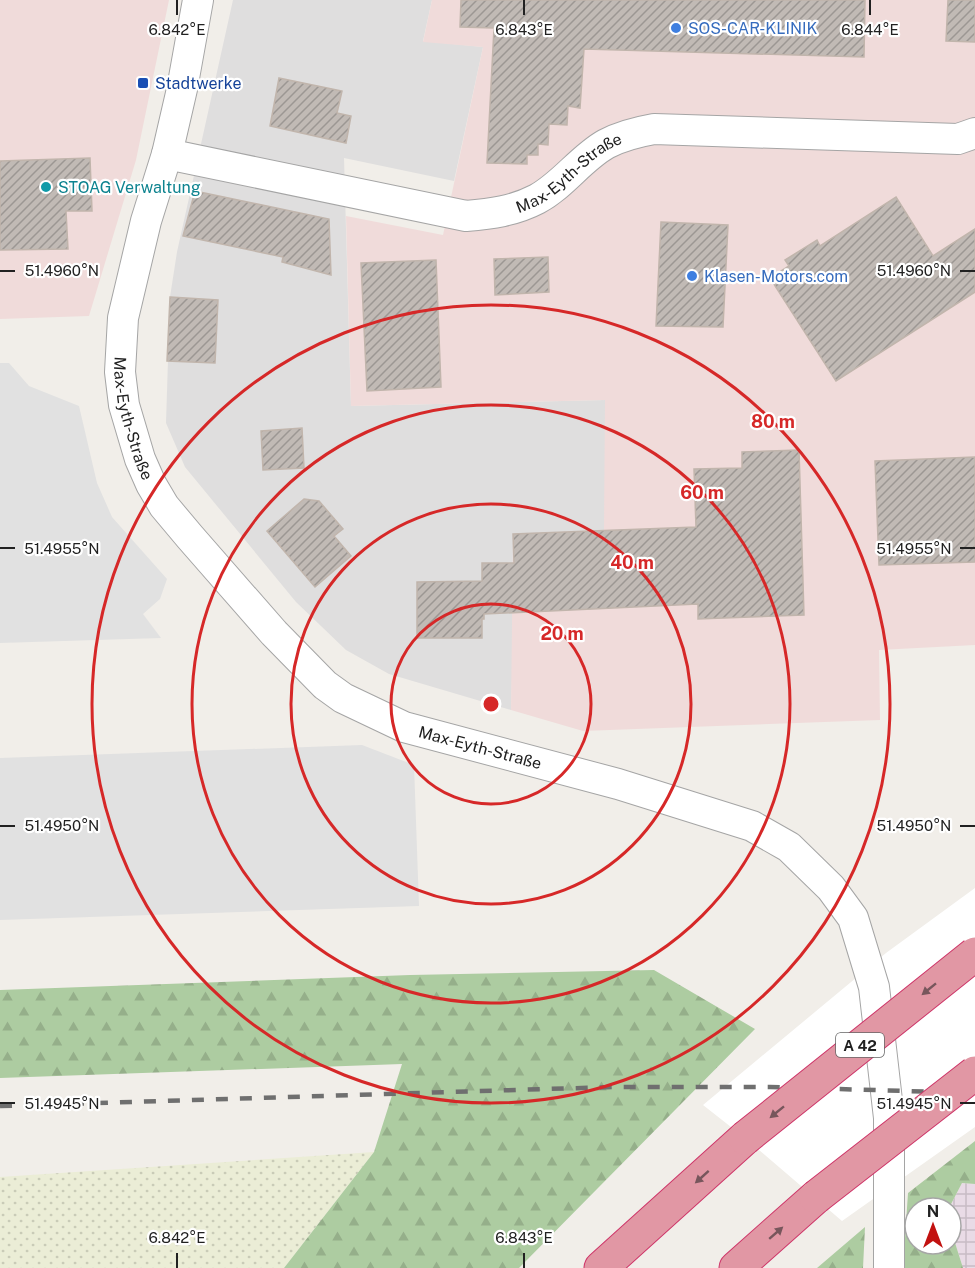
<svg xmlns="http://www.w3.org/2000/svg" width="975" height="1268" font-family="'Public Sans',sans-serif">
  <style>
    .residential { fill: #dfdede }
    .commercial { fill: #f0dbda }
    .industrial { fill: url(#industrial-grid) }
    .farmland { fill: url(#farmland-dots) }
    .forest { fill: url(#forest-firs) }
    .parking { fill: #e1e1e1 }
    .pier { fill: #fff }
    .building { fill: url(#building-hatch); stroke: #c1b5ac; stroke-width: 1.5 }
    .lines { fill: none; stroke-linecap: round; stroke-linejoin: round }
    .minor-casing { stroke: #a5a5a5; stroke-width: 32 }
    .motorway-casing { stroke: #ce3669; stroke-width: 35 }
    .minor { stroke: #fff; stroke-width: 30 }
    .motorway { stroke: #e197a4; stroke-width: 33 }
    .rail { stroke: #6f6f6f; stroke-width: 4.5; stroke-dasharray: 12 12; stroke-linecap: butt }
    .motorway-bridge-casing { stroke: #ce3669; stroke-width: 35; stroke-linecap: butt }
    .motorway-bridge { stroke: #e197a4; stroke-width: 33 }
    .oneway { fill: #77565c }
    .ticks { fill: none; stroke: #212121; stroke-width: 2 }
    .ring { fill: none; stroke: #d62828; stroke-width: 3 }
    .shop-dot { fill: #3f7fe0; stroke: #fff; stroke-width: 2 }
    .transit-dot { fill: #1a4fb4; stroke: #fff; stroke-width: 2 }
    .culture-dot { fill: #0f9aa8; stroke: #fff; stroke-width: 2 }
    .labels { text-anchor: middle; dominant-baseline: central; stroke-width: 4.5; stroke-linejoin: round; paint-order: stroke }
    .shield { fill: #fff; stroke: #646464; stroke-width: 1.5 }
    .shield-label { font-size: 15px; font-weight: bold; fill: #212121 }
    .shop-label { font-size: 16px; fill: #366cbe; stroke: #fff; text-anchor: start }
    .transit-label { font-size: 16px; fill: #164399; stroke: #fff; text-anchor: start }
    .street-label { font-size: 16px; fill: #212121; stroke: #fff }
    .culture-label { font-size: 16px; fill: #0d838f; stroke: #fff; text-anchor: start }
    .ticks-label { font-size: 15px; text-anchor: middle; fill: #212121; stroke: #fff; stroke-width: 4.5; stroke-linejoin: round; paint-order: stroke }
    .centre { fill: #d62828; stroke: #fff; stroke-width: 3 }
    .ring-label { font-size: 18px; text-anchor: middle; font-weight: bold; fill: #d62828; stroke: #fff; stroke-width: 4.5; stroke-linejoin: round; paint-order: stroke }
  </style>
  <defs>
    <pattern id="industrial-grid" width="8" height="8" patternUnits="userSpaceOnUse" patternTransform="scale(1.5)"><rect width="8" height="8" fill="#e9dbe6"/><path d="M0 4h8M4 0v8" fill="none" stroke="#c8bcc5"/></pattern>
    <pattern id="farmland-dots" width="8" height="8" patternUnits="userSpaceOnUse" patternTransform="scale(1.5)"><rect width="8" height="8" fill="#ebedd6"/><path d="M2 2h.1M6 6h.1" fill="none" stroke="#c9cbb7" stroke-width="1.8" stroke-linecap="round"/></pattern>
    <pattern id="forest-firs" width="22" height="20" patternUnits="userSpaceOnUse" patternTransform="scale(1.5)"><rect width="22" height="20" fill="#adcca1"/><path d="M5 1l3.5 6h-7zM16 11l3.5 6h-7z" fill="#95af8a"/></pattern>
    <pattern id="building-hatch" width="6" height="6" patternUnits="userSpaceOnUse" patternTransform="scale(1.5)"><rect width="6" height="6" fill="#c1bab5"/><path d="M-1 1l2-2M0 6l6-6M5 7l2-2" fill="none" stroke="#9c9793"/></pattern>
  </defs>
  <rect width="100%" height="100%" fill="#f1eee9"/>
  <!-- residential -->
  <path class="residential" d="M233 0H432L423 41 483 47 454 181 344 158 351 406 605 400V531L514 534V613L511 710 389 674 346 650 296 602 185 467 166 423 170 297 177 252Z"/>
  <!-- commercial -->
  <path class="commercial" d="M0 0H169L136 160 89 316 0 319Z
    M432 0H975V645L879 650 880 720 583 731 511 710 513 534 604 530 605 400 351 406 346 216 443 235 483 47 423 42Z"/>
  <!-- industrial -->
  <path class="industrial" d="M962 1183 975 1184V1268H963L951 1230V1208H949Z"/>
  <!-- farmland -->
  <path class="farmland" d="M374 1152 284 1268H0V1177Z"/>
  <!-- forest -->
  <path class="forest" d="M654 970 755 1029 519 1268H284L374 1152 402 1064 0 1078V990L410 975Z
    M975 1141V1184L962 1183 949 1208H915V1244H951V1230L963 1268H903L908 1193Z
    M865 1227 863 1268H817Z"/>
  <!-- parking -->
  <path class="parking" d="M0 363H9L29 386 79 406 97 483 112 517 167 579 160 599 143 614 161 638 0 643Z
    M362 745 414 765 419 906 0 920V758Z"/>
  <!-- pier -->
  <path class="pier" d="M975 888V1127L842 1221 745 1138 703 1105 886 953Z"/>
  <!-- building -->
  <path class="building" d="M461 0H865L864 57 584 49 580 108 568 106 567 125 549 124 548 145 538 144V155H527V164L487 163 494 28 460 27Z
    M948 0H975V42L946 41Z
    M279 78 342 91 337 113 351 116 346 143 270 126Z
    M90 158 92 211H66L68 249 0 250V161Z
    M195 191 329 219 331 275 282 262 283 257 183 236Z
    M896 197 933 256 975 229V292L836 381 770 278 789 266 785 260 817 240 820 246Z
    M661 222 728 225 723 327 656 326Z
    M548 257 549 292 495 295 494 259Z
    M436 260 441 387 367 391 361 263Z
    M170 297 218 300 215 363 167 361Z
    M302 428 304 468 263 470 261 431Z
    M799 450 804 615 698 619V604L484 614V619H482V638H417V582L482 581V563H514L513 534 696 527 694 469 742 468V452Z
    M975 457V562L879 565 875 461Z
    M304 499 319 501 343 529 334 536 351 556 315 587 267 531Z"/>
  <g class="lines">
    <defs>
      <g id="minor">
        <path id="s1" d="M198 0 182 89 167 154 146 221 123 318 120 372 124 405 140 459 151 484 164 506 190 537 274 633 325 685 343 698 404 727 618 784 752 826 789 847 831 888 853 918 874 987 889 1118V1268"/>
        <path id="s2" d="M167 154 466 216C491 214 514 211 537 199 563 185 581 158 606 144 621 136 637 132 654 129L958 139 975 133"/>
      </g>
      <path id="motorway" d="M601 1268 745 1138
        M736 1268 816 1197"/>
    </defs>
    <!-- minor casing -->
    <use href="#minor" class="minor-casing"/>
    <!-- motorway casing -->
    <use href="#motorway" class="motorway-casing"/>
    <!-- minor -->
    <use href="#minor" class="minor"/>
    <!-- motorway -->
    <use href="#motorway" class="motorway"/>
    <!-- rail -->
    <path class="rail" d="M0 1106 612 1087H770L975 1093"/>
    <defs>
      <path id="motorway-bridge" d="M745 1138 975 954
        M816 1197 975 1073"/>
    </defs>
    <!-- motorway-bridge casing -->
    <use href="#motorway-bridge" class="motorway-bridge-casing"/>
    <!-- motorway-bridge -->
    <use href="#motorway-bridge" class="motorway-bridge"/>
  </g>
  <!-- one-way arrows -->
  <defs><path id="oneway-solid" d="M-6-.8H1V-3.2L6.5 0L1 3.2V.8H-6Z" transform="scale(1.5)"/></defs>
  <g class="oneway">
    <use href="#oneway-solid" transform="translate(929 989) rotate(141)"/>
    <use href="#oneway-solid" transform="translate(777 1112) rotate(141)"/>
    <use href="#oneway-solid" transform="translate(702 1177) rotate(138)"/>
    <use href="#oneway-solid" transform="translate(776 1233) rotate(-41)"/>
  </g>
  <!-- ticks -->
  <path class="ticks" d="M177 0V15M524 0V15M870 0V15M0 271H15M960 271H975M0 548H15M960 548H975M0 826H15M960 826H975M0 1103H15M960 1103H975M177 1253V1268M524 1253V1268"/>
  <!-- distance rings -->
  <g class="ring">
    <circle cx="491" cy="704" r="100"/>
    <circle cx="491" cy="704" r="200"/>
    <circle cx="491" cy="704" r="299"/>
    <circle cx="491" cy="704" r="399"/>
  </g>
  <!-- markers -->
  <g class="shop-dot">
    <circle cx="676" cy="28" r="6"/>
    <circle cx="692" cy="276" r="6"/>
  </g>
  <rect class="transit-dot" x="137" y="77" width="12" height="12" rx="3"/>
  <circle class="culture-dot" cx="46" cy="187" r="6"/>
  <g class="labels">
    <!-- shield labels -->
    <rect class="shield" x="836" y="1033" width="48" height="24" rx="4.5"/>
    <g class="shield-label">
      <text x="860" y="1045">A 42</text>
    </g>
    <!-- shop labels -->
    <g class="shop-label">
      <text x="688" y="28">SOS-CAR-KLINIK</text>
      <text x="704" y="276">Klasen-Motors.com</text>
    </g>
    <!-- transit labels -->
    <g class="transit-label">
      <text x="155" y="83">Stadtwerke</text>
    </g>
    <!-- street labels -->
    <g class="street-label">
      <text stroke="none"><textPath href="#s2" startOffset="420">Max-Eyth-Straße</textPath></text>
      <text stroke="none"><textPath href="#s1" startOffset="429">Max-Eyth-Straße</textPath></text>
      <text stroke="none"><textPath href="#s1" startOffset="933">Max-Eyth-Straße</textPath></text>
    </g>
    <!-- culture labels -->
    <g class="culture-label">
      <text x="58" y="187">STOAG Verwaltung</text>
    </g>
  </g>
  <g class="ticks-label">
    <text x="177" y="35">6.842°E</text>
    <text x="524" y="35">6.843°E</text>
    <text x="870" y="35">6.844°E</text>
    <text x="62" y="276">51.4960°N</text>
    <text x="914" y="276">51.4960°N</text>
    <text x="62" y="554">51.4955°N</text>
    <text x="914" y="554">51.4955°N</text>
    <text x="62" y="831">51.4950°N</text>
    <text x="914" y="831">51.4950°N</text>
    <text x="62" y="1109">51.4945°N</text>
    <text x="914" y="1109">51.4945°N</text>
    <text x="177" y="1243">6.842°E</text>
    <text x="524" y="1243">6.843°E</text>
  </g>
  <circle cx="491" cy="704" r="9" class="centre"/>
  <g class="ring-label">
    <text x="773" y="428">80 m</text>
    <text x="702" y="499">60 m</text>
    <text x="632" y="569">40 m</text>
    <text x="562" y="640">20 m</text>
  </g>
  <!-- north arrow -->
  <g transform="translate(933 1226)"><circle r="28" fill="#ffffff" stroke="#a6a6a6" stroke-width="1.5"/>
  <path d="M0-4.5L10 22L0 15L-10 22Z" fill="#c21210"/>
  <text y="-9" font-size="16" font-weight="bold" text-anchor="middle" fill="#212121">N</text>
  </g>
</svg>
